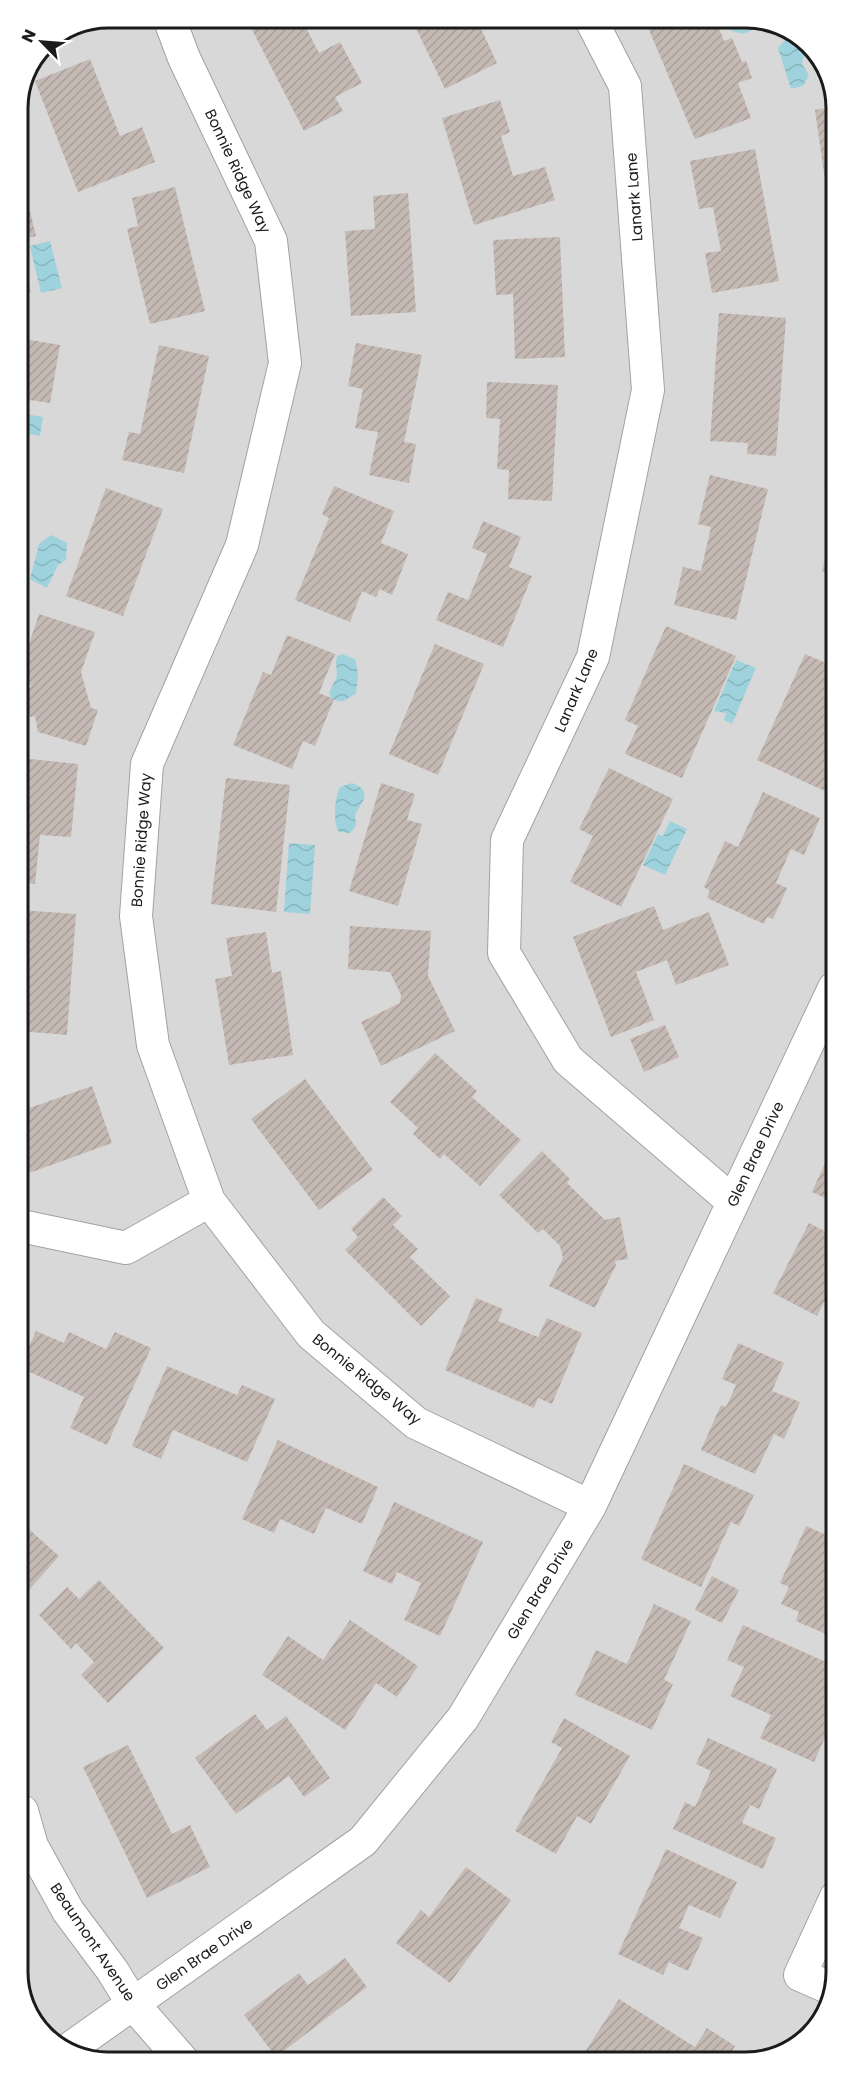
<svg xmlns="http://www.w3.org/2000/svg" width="854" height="2080" font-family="Poppins,sans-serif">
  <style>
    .residential { fill: #d9d8d8 }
    .water { fill: url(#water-waves) }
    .building { fill: url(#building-hatch) }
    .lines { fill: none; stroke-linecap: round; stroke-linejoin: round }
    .minor-casing { stroke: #a2a2a2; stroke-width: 34 }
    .minor { stroke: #fff; stroke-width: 32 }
    .labels { text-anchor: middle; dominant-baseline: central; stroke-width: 4.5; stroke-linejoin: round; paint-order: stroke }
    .street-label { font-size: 15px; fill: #1b1b1b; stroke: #fff }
    .rim { fill: none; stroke: #1b1b1b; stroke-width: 3 }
  </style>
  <defs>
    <pattern id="water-waves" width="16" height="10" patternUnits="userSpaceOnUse" patternTransform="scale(1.5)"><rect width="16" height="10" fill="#9ed3dd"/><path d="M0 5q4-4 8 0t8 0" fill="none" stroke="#88b5bd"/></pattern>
    <pattern id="building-hatch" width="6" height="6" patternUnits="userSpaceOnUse" patternTransform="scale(1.5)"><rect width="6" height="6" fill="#c5b9b3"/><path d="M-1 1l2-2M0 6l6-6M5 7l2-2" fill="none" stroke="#a99e99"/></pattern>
  </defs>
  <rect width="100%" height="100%" fill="#ede8e0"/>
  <!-- residential -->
  <path class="residential" d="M108 18H752L801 37 831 80 836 1972 818 2026 774 2057 102 2062 53 2043 23 2000 18 103 45 44Z"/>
  <!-- water -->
  <path class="water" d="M719 18H750L754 28C745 36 739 34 729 29L725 21 722 22Z
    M790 37 804 55 802 64 809 75 803 86 791 89 778 48 783 42Z
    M50 241 62 288 41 293 30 246Z
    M19 413 43 417 40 436 19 432Z
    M51 535 67 543 66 560 58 565 47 588 30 579 39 544Z
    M342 654 355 659 358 673 356 694C345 698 346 705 332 699L329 693 337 676 336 662 337 656Z
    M736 660 756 668 732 724 724 720 726 713 714 711Z
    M352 783C374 791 362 802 355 814L356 825 353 830 350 833 339 832C332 821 335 798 340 787Z
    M670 821 687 829 665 875 643 865 658 834 663 836Z
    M289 843 315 845 310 914 284 912Z"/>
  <!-- building -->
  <path class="building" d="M246 18H301L319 53 340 42 362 83 335 97 343 111 304 131Z
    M411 18H476L497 63 445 89Z
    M644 18H715L724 41 732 38 742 62 746 61 752 78 738 83 751 118 695 139Z
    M87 27 88 31 42 50 45 44Z
    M90 59 120 136 142 127 155 162 78 192 35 81Z
    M500 100 510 132 501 136 513 176 545 167 555 200 474 225 442 118Z
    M831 107 832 180 825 181 815 110Z
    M755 149 779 281 712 293 705 253 721 251 713 207 699 209 690 161Z
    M175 187 205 311 150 324 127 229 138 226 132 198Z
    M408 193 416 312 351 316 345 231 375 229 373 196Z
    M30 211 36 236 19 240 18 213Z
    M560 237 565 357 515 359 513 294 496 295 493 240Z
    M19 243 31 292 19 295Z
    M719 313 786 318 776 456 747 454 748 443 710 441Z
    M19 338 60 345 50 403 22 399V394L19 393Z
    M356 343 422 355 404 442 416 444 409 483 369 475 378 432 355 428 363 389 348 386Z
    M159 345 209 356 184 473 122 460 129 432 140 434Z
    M487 382 558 385 552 501 508 499 509 470 497 469 500 419 486 418Z
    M831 451H832V488L824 486Z
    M710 475 768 489 736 620 674 605 683 567 701 571 711 527 698 524Z
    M334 486 394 511 381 543 408 554 392 595 380 589 376 597 362 591 350 622 295 600 329 518 322 514Z
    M106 488 163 509 123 616 66 596Z
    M483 521 521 537 509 567 532 576 503 647 436 620 448 592 468 600 487 554 472 548Z
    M832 532 833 574 822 571Z
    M39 614 95 632 81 672 91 708 98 710 86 746 38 732 35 716 30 717 23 690 31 687 24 659Z
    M666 626 736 656 682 778 625 754 638 726 625 720Z
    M287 635 335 654 319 693 334 699 315 746 303 741 292 769 233 745 263 672 271 675Z
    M435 644 484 664 438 775 389 754Z
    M805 654 833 666V778L827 792 757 760Z
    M20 758 78 764 71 837 40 835 35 884 20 882Z
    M609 768 673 799 621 907 570 882 593 836 579 829Z
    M226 778 290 785 276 912 211 904Z
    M381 783 415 794 407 820 422 824 398 906 349 891Z
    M763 792 820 818 804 855 791 849 776 883 787 888 773 919 767 917 764 924 707 898 710 891 704 887 725 841 738 847Z
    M654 906 663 930 709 912 729 965 676 985 667 960 636 972 654 1020 611 1037 573 937Z
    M20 910 76 914 67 1035 20 1031Z
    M350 926 431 931 428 976 455 1031 381 1066 361 1022 400 1003 401 995 390 972 348 969Z
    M266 932 272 973 281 971 293 1055 229 1065 215 979 232 976 226 938Z
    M665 1025 679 1057 644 1072 630 1039Z
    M435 1053 477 1091 472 1097 521 1140 480 1186 444 1154 440 1159 413 1134 418 1128 390 1102Z
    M305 1079 373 1170 319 1210 251 1119Z
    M92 1086 112 1143 21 1176V1111Z
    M834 1143V1202L812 1192Z
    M542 1151 570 1179 567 1183 605 1220 620 1217 628 1259 615 1261 616 1265 595 1308 549 1286 563 1258 560 1246 543 1229 538 1233 499 1195Z
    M383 1197 402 1216 393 1225 418 1249 410 1257 450 1296 421 1326 345 1250 358 1237 351 1229Z
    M809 1223 834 1236V1283L817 1316 773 1293Z
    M476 1298 503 1309 498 1321 538 1337 547 1318 582 1333 552 1404 538 1398 534 1408 445 1370Z
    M36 1331 64 1343 69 1332 106 1349 115 1332 151 1348 107 1445 70 1428 84 1397 21 1368V1364Z
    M738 1343 784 1363 772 1391 800 1402 784 1439 774 1434 755 1474 701 1450 721 1405 726 1407 736 1385 722 1379Z
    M167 1366 237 1395 242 1385 275 1399 247 1462 173 1430 161 1459 132 1446Z
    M278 1440 378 1487 362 1524 326 1508 314 1534 280 1519 274 1533 242 1519Z
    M684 1464 754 1495 739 1526 731 1522 701 1587 641 1559Z
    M835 1486V1511L827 1503Z
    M394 1502 483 1542 440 1636 404 1620 421 1583 397 1572 392 1584 363 1571Z
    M22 1523 59 1556 22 1598Z
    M806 1526 835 1539V1638L796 1621 799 1612 781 1604 789 1587 780 1583Z
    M712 1576 739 1590 722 1623 695 1610Z
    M99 1580 164 1648 108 1703 81 1675 94 1662 76 1643 71 1649 39 1615 67 1587 79 1599Z
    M654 1604 691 1621 664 1680 673 1684 652 1730 575 1695 596 1650 627 1664Z
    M350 1620 418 1666 397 1697 376 1683 345 1730 262 1675 288 1636 323 1660Z
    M743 1625 835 1666V1715L814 1762 760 1738 771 1715 730 1696 744 1667 727 1660Z
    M255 1714 267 1730 286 1716 330 1778 304 1797 289 1776 236 1814 195 1758Z
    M564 1718 630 1756 591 1824 577 1816 556 1854 515 1831 562 1748 551 1742Z
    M708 1738 777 1769 759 1809 750 1805 742 1823 776 1838 763 1869 673 1829 685 1802 695 1807 711 1771 696 1764Z
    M128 1745 172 1834 190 1825 210 1867 147 1898 83 1767Z
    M666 1849 737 1882 720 1918 689 1905 679 1928 703 1938 688 1971 669 1962 663 1975 618 1954Z
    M466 1867 511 1900 450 1983 396 1943 421 1910 429 1917Z
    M345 1958 367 1987 276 2057 244 2015 299 1973 308 1985Z
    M619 1999 695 2047 707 2028 735 2046 728 2058 596 2059 585 2052Z"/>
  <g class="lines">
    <defs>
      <path id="minor" d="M169 18 184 58 271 241 285 363 242 545 147 764 136 916 153 1045 209 1201 311 1334 416 1423 590 1506
        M590 18 625 86 648 390 593 657 507 840 504 953 568 1060 732 1201
        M21 1226 126 1248 209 1201
        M22 1811 32 1846 68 1911 112 1970 133 2004 183 2061
        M830 1988 800 1975 836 1897
        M69 2049 363 1841 463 1718 590 1506 834 988"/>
    </defs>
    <!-- minor casing -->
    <use href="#minor" class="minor-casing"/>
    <!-- minor -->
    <use href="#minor" class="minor"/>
  </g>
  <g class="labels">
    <!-- street labels -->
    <g class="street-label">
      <text transform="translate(238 171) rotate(65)">Bonnie Ridge Way</text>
      <text transform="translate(634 197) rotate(-94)">Lanark Lane</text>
      <text transform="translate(576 690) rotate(-67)">Lanark Lane</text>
      <text transform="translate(141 840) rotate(-86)">Bonnie Ridge Way</text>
      <text transform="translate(755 1154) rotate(-65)">Glen Brae Drive</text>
      <text transform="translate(367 1379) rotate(39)">Bonnie Ridge Way</text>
      <text transform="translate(540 1589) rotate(-59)">Glen Brae Drive</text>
      <text transform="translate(93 1942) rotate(56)">Beaumont Avenue</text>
      <text transform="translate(204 1954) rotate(-35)">Glen Brae Drive</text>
    </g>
  </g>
  <!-- crop -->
  <path d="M0 0H854V2080H0ZM108 28H746A80 80 0 0 1 826 108V1972A80 80 0 0 1 746 2052H108A80 80 0 0 1 28 1972V108A80 80 0 0 1 108 28Z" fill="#fff" fill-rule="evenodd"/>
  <path class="rim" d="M108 28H746A80 80 0 0 1 826 108V1972A80 80 0 0 1 746 2052H108A80 80 0 0 1 28 1972V108A80 80 0 0 1 108 28Z"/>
  <!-- north arrow -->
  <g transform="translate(42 42) rotate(295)" stroke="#ffffff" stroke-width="4.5" paint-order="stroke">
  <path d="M0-4.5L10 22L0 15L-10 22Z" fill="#1b1b1b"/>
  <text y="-9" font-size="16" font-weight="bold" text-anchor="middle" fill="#1b1b1b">N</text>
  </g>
</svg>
